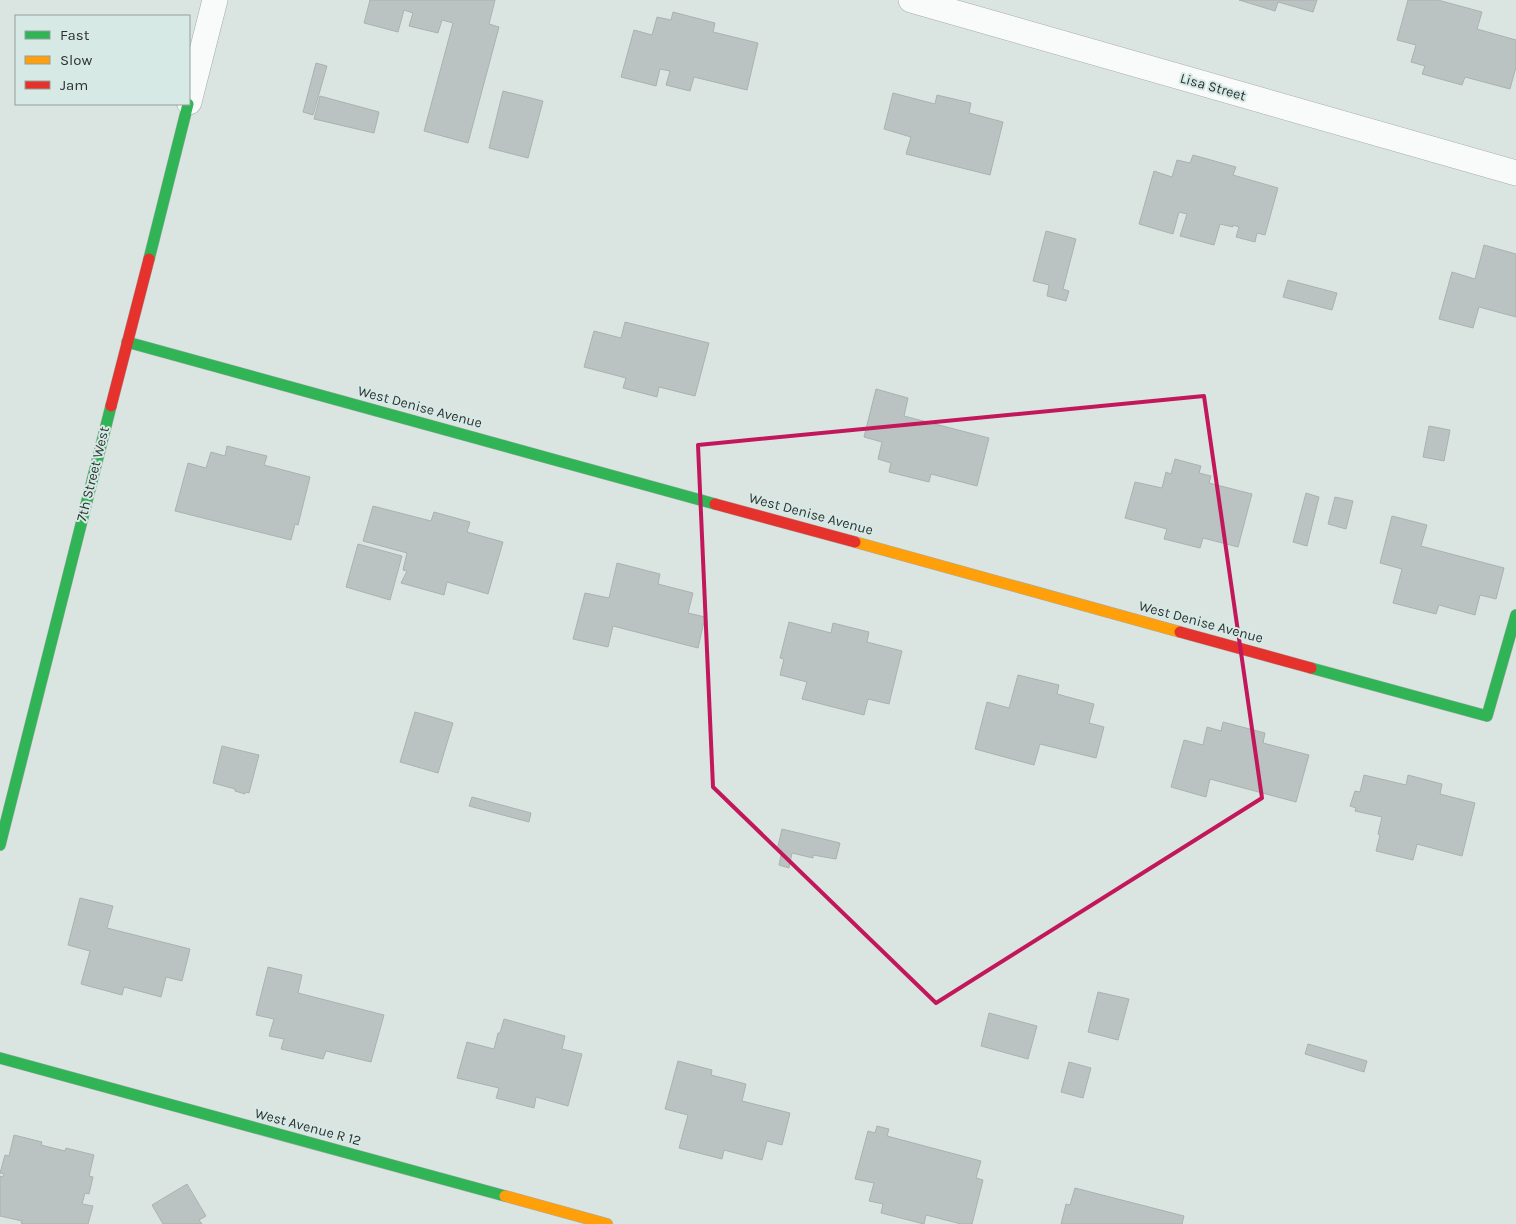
<svg xmlns="http://www.w3.org/2000/svg" width="1516" height="1224" font-family="Karla,sans-serif">
  <style>
    .building { fill: #bbc3c2; stroke: #aab2b0 }
    .lines { fill: none; stroke-linecap: round; stroke-linejoin: round }
    .street-casing { stroke: #a4acaa; stroke-width: 26 }
    .fast-casing { stroke: #a4acaa; stroke-width: 12 }
    .slow-casing { stroke: #a4acaa; stroke-width: 12 }
    .jam-casing { stroke: #a4acaa; stroke-width: 12 }
    .street { stroke: #f9fbfb; stroke-width: 25 }
    .fast { stroke: #30b455; stroke-width: 11 }
    .slow { stroke: #ff9f0a; stroke-width: 11 }
    .jam { stroke: #e5322d; stroke-width: 11 }
    .marked { fill: none; stroke: #c2185b; stroke-width: 4; stroke-linejoin: round }
    .labels { text-anchor: middle; dominant-baseline: central; stroke-width: 4; stroke-linejoin: round; paint-order: stroke }
    .street-label { font-size: 14px; fill: #2c3332; stroke: #d6e9e4 }
  </style>
  <rect width="100%" height="100%" fill="#dae5e2"/>
  <!-- building -->
  <path class="building" d="M370 0H495L489 24 499 27 468 143 424 131 453 23 442 20 438 33 409 26 413 13 404 10 398 32 364 23Z
    M1239 0H1317L1313 12 1278 2 1275 11Z
    M1408 0H1438L1482 12 1477 29 1516 40V67L1510 89 1465 77 1462 85 1422 74 1425 66 1411 62 1416 45 1397 40Z
    M673 12 715 23 713 32 758 43 747 90 694 77 690 91 666 85 670 71 660 69 656 86 621 77 634 30 652 35 657 17 671 20Z
    M316 63 327 66 313 115 303 112Z
    M503 91 543 101 528 158 489 148Z
    M893 93 935 104 937 95 971 103 969 113 1003 122 990 175 906 154 911 137 884 129Z
    M320 96 379 112 374 133 314 119Z
    M1193 155 1236 167 1233 175 1278 188 1265 235 1257 233 1255 242 1236 237 1239 227 1233 225V227L1220 224 1214 245 1180 236 1187 214 1179 212 1173 234 1139 224 1154 171 1172 177 1177 160 1190 163Z
    M1046 231 1076 239 1063 289 1069 291 1066 301 1047 296 1049 285 1033 281Z
    M1484 245 1516 254V317L1479 307 1473 328 1439 319 1452 272 1475 279Z
    M1288 280 1337 293 1332 310 1283 297Z
    M625 322 709 343 695 396 659 387 657 397 623 388 626 378 584 367 594 331 621 338Z
    M876 389 908 398 904 416 989 438 977 486 931 474 929 482 889 472 891 463 878 459 882 442 864 437Z
    M1429 426 1450 430 1444 461 1423 457Z
    M227 446 267 456 264 465 310 477 298 525 295 524 291 540 175 511 188 463 206 468 211 452 225 456Z
    M1175 459 1201 466 1199 473 1211 476 1209 483 1252 494 1238 547 1203 538 1200 548 1164 539 1167 529 1125 518 1135 482 1162 488 1166 472 1171 474Z
    M1306 493 1319 497 1307 546 1293 542Z
    M1335 497 1353 501 1346 529 1328 524Z
    M373 506 431 521 434 512 470 522 467 532 503 542 488 594 447 582 444 595 401 583 407 571 403 570 407 553 363 541Z
    M1392 516 1427 525 1421 546 1504 568 1496 599 1480 595 1475 615 1439 605 1436 614 1393 603 1402 569 1380 563Z
    M358 544 402 556 390 600 346 587Z
    M617 563 660 574 658 584 693 593 688 613 705 617 698 648 613 626 608 647 573 639 585 593 609 598Z
    M789 622 831 633 833 623 869 632 867 642 902 651 889 704 868 699 864 715 802 699 807 682 780 675 784 659 780 658Z
    M1018 675 1059 685 1057 694 1094 704 1089 723 1104 727 1096 758 1040 744 1034 765 975 749 987 702 1009 708Z
    M415 712 453 723 438 773 400 762Z
    M1223 722 1265 733 1263 743 1309 755 1296 802 1210 779 1206 797 1171 787 1184 740 1203 745 1207 727 1221 731Z
    M222 746 259 755 249 793 245 792V794L235 791V789L213 783Z
    M1364 775 1406 785 1408 775 1442 784 1440 794 1475 803 1462 856 1417 844 1413 860 1376 851 1380 835 1378 834 1382 817 1355 811 1356 808 1350 806 1355 791 1360 792Z
    M472 797 531 813 529 822 469 806Z
    M782 829 840 843 836 859 813 855V858L792 853 789 868 779 865 782 851 777 850Z
    M80 898 113 906 107 928 190 949 182 981 166 977 161 997 124 987 122 995 81 984 90 951 68 945Z
    M268 967 302 975 298 993 384 1015 371 1062 326 1051 323 1059 281 1049 284 1039 269 1036 274 1019 256 1015Z
    M1098 992 1129 999 1118 1040 1088 1032Z
    M989 1013 1037 1026 1028 1059 981 1046Z
    M504 1019 565 1036 562 1049 582 1054 568 1106 536 1097 534 1108 496 1098 499 1088 457 1078 467 1042 494 1049 498 1033H500Z
    M1308 1044 1367 1061 1364 1072 1305 1054Z
    M678 1061 712 1070 711 1075 746 1084 742 1101 790 1113 782 1145 767 1141 762 1160 724 1150 722 1159 679 1148 688 1115 665 1109Z
    M1069 1062 1091 1068 1083 1098 1061 1092Z
    M877 1126 889 1129 887 1136 981 1161 976 1178 983 1180 972 1224H961L926 1215 924 1224 881 1213 883 1204 869 1201 874 1183 855 1179 868 1131 875 1133Z
    M14 1135 42 1142 41 1145 65 1151 66 1148 94 1155 89 1176 93 1177 89 1194 85 1193 82 1204 93 1206 88 1224H24L21 1223 22 1221 0 1216V1176L3 1177 4 1174 0 1173 5 1155 9 1156Z
    M187 1184 206 1216 199 1220 202 1224H163L152 1205Z
    M1075 1188 1184 1216 1182 1224H1061L1066 1204 1070 1205Z"/>
  <g class="lines">
    <defs>
      <path id="street" d="M911 0 1516 173
        M189 102 215 0"/>
      <path id="fast" d="M149 259 188 104
        M127 342 715 504
        M1311 668 1487 716 1516 615
        M0 845 111 406
        M0 1058 505 1196"/>
      <path id="slow" d="M855 542 1180 632
        M505 1196 607 1224"/>
      <path id="jam" d="M111 406 149 259
        M715 504 855 542
        M1180 632 1311 668"/>
    </defs>
    <!-- street casing -->
    <use href="#street" class="street-casing"/>
    <!-- fast casing -->
    <use href="#fast" class="fast-casing"/>
    <!-- slow casing -->
    <use href="#slow" class="slow-casing"/>
    <!-- jam casing -->
    <use href="#jam" class="jam-casing"/>
    <!-- street -->
    <use href="#street" class="street"/>
    <!-- fast -->
    <use href="#fast" class="fast"/>
    <!-- slow -->
    <use href="#slow" class="slow"/>
    <!-- jam -->
    <use href="#jam" class="jam"/>
  </g>
  <!-- marked area -->
  <path class="marked" d="M1204 396 1262 798 936 1003 713 787 698 445Z"/>
  <g class="labels">
    <!-- street labels -->
    <g class="street-label">
      <text transform="translate(1213 87) rotate(16)">Lisa Street</text>
      <text transform="translate(420 407) rotate(15)">West Denise Avenue</text>
      <text transform="translate(93 474) rotate(-76)">7th Street West</text>
      <text transform="translate(811 514) rotate(15)">West Denise Avenue</text>
      <text transform="translate(1201 622) rotate(15)">West Denise Avenue</text>
      <text transform="translate(308 1127) rotate(15)">West Avenue R 12</text>
    </g>
  </g>
  <!-- legend -->
  <rect x="15" y="15" width="175" height="90" fill="#d6e9e4" stroke="#92a09d"/>
  <rect x="25" y="31" width="25" height="8" fill="#30b455" stroke="#92a09d"/>
  <text x="60" y="40" font-size="15" fill="#2c3332">Fast</text>
  <rect x="25" y="56" width="25" height="8" fill="#ff9f0a" stroke="#92a09d"/>
  <text x="60" y="65" font-size="15" fill="#2c3332">Slow</text>
  <rect x="25" y="81" width="25" height="8" fill="#e5322d" stroke="#92a09d"/>
  <text x="60" y="90" font-size="15" fill="#2c3332">Jam</text>
</svg>
